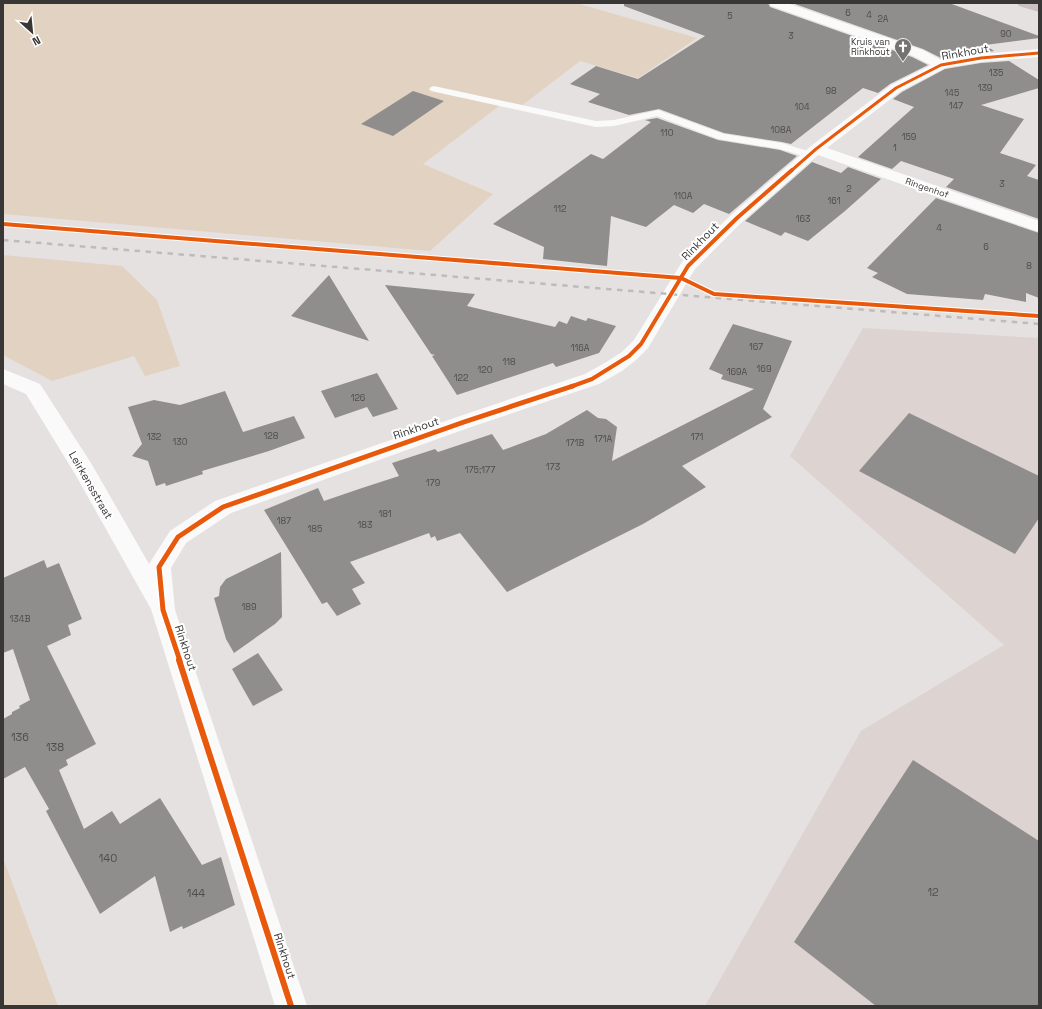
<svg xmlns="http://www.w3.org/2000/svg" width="1042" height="1009" font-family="'Space Grotesk',sans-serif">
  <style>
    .built { fill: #ddd3d1 }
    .green { fill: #e2d2c1 }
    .building { fill: #908e8d }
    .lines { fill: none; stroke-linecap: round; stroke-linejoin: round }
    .service { fill: #fbfafa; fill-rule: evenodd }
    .minor { fill: #fbfafa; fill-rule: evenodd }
    .trunk { fill: #c9c1c2; fill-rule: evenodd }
    .rail { stroke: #bdbcbc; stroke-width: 2.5; stroke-dasharray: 5.5 5.5; stroke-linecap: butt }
    .cycleway-far3-casing { stroke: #fff; stroke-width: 4.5 }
    .cycleway-far2-casing { stroke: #fff; stroke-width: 6 }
    .cycleway-far1-casing { stroke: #fff; stroke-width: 8 }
    .cycleway-casing { stroke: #fff; stroke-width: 9 }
    .cycleway-far3 { stroke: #e8590c; stroke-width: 3 }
    .cycleway-far2 { stroke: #e8590c; stroke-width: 4 }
    .cycleway-far1 { stroke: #e8590c; stroke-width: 5 }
    .cycleway { stroke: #e8590c; stroke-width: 6 }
    .labels { text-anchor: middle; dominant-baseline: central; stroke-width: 4; stroke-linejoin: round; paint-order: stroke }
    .number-label { font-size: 9px; fill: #4f4c4c }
    .far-poi-label { font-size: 9px; fill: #393636; stroke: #fff; text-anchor: end }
    .far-street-label { font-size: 9px; fill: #393636; stroke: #fff }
    .street-label { font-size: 11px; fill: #393636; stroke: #fff }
    .near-number-label { font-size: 11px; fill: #4f4c4c }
  </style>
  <rect width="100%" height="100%" fill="#e5e1e0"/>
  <!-- built -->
  <path class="built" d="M863 328 1039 338V1006H705L861 731 1004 645 790 456Z"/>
  <!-- green -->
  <path class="green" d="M3 3H576L697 38 638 78 580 61 520 107 503 103 423 164 493 194 430 251 3 214Z
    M3 255 122 266 157 300 180 366 145 376 134 356 52 381 3 355Z
    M3 858 58 1006H3Z"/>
  <!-- building -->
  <path class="building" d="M624 3H768L770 7 912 57 928 65 890 84 878 93 863 88 791 144 782 142 724 133 659 109 629 115 588 102 600 94 570 84 596 66 638 79 705 36 624 6Z
    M792 3H949L1039 36V38L985 45 994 51 943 59 923 49Z
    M1009 61 1039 80V88L981 105 1024 119 1000 153 1036 165 1027 176 1039 180V219L946 187 954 179 901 161 892 169 858 157 914 107 893 99 902 92 945 69 981 63Z
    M413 91 444 101 393 136 361 124Z
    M657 118 718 140 780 150 797 156 729 214 704 204 693 213 674 205 646 227 611 216 607 266 543 259 544 247 493 224 591 154 603 159 651 122 645 120Z
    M812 162 841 173 848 167 881 179 845 211 808 241 785 232 781 236 745 221Z
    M936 198 1039 233V298L1026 293V302L985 294 983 300 907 294 872 277 878 273 867 268Z
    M329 275 369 341 291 316Z
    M385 285 475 294 467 306 555 327 559 321 567 324 571 316 586 321 588 318 616 326 599 353 556 367 553 363 457 395 432 356 435 355 431 354Z
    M733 324 792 341 763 409 772 417 682 466 706 487 643 524 507 592 460 533 437 541 435 536 431 538 429 533 350 562 365 583 352 589 361 604 337 616 327 602 322 604 264 510 318 488 324 501 362 488 399 476 392 463 435 449 438 452 492 434 503 450 546 434 587 410 598 418 606 419 617 427 612 461 754 389 721 379 723 375 709 369Z
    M377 373 398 409 373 417 367 407 335 418 321 391Z
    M225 391 243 432 294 416 305 438 269 451 202 471 203 474 166 486 165 483 156 486 148 461 132 456 142 444 128 407 154 400 180 405Z
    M909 413 1039 476V518L1015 554 859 471Z
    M281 552 282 617 275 624 234 653 226 639 214 598 219 596 220 587 226 579Z
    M44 560 47 568 59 563 82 619 68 625 71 635 47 646 96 744 66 760 68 765 59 770 84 829 112 811 120 824 160 798 202 865 221 857 235 905 183 929 182 926 170 932 155 876 100 914 46 811 49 809 25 767 3 779V719L12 714V712L20 708 19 706 30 700 13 649 3 653V578Z
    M258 653 283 690 253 706 232 669Z
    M913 760 1039 841V1006H876L794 942Z"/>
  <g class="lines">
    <!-- service -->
    <path class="service" d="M434 86 596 121 614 120 658 110 724 134 782 143 814 153 815 155 810 158 780 149 718 139 657 116 614 126 596 127 431 91 429 89 431 87Z"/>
    <!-- minor -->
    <path class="minor" d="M769 3H787L923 50 943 61 981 54 1039 49V57L981 62 945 68 901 91 827 148 1039 221V232L818 155 743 221 695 269 648 348 636 360 622 371 599 384 471 427 231 513 186 543 171 568 175 610 307 1006H275L151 609 75 474 26 394 3 384V369L40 384 91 463 149 564 170 531 215 501 457 417 585 374 608 361 622 352 634 340 682 262 731 215 811 146 891 85 931 65 913 56 771 6Z"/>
    <!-- trunk -->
    <path class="trunk" d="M1017 3 1039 4V12L1019 6Z"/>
    <!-- rail -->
    <path class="rail" d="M3 240 1039 324"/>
    <defs>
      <path id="cycleway-far3" d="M791 171 816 149 896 88 941 65 981 58 1039 53"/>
      <path id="cycleway-far2" d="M3 224 681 278 714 294 1039 316
        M570 387 592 379 629 356 641 344 688 266 737 218 792 170"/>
      <path id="cycleway-far1" d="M180 661 163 610 159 567 178 537 223 507 464 422 573 386"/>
      <path id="cycleway" d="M179 660 291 1006"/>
    </defs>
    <!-- cycleway-far3 casing -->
    <use href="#cycleway-far3" class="cycleway-far3-casing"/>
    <!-- cycleway-far2 casing -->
    <use href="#cycleway-far2" class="cycleway-far2-casing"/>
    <!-- cycleway-far1 casing -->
    <use href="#cycleway-far1" class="cycleway-far1-casing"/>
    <!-- cycleway casing -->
    <use href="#cycleway" class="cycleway-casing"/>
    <!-- cycleway-far3 -->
    <use href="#cycleway-far3" class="cycleway-far3"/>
    <!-- cycleway-far2 -->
    <use href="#cycleway-far2" class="cycleway-far2"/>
    <!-- cycleway-far1 -->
    <use href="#cycleway-far1" class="cycleway-far1"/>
    <!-- cycleway -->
    <use href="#cycleway" class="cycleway"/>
  </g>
  <!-- icons -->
  <defs>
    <symbol id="church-pin" viewBox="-11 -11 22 30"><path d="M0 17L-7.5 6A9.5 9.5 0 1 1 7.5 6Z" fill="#757272" stroke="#fff"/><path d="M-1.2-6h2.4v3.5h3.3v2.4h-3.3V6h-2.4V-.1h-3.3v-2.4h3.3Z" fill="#fff"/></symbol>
  </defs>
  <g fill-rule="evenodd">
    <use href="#church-pin" x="893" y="37" width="20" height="27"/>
  </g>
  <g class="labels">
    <!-- number labels -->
    <g class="number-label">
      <text x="848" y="13">6</text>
      <text x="869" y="15">4</text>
      <text x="730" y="16">5</text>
      <text x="883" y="19">2A</text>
      <text x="1006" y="34">90</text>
      <text x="791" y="36">3</text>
      <text x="996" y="73">135</text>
      <text x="985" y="88">139</text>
      <text x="831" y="91">98</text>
      <text x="952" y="93">145</text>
      <text x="956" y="106">147</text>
      <text x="802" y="107">104</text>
      <text x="781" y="130">108A</text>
      <text x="667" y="133">110</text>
      <text x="909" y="137">159</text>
      <text x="895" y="148">1</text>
      <text x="1002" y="184">3</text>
      <text x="849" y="189">2</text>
      <text x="683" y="196">110A</text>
      <text x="834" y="201">161</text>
      <text x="560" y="209">112</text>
      <text x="803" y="219">163</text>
      <text x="939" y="228">4</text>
      <text x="986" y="247">6</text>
      <text x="1029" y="266">8</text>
      <text x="756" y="347">167</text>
      <text x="580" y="348">116A</text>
      <text x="509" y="362">118</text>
      <text x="764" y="369">169</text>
      <text x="485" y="370">120</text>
      <text x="737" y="372">169A</text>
      <text x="461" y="378">122</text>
      <text x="358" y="398">126</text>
      <text x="271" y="436">128</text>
      <text x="154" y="437">132</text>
      <text x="697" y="437">171</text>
      <text x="603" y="439">171A</text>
      <text x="180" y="442">130</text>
      <text x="575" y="443">171B</text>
      <text x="553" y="467">173</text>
      <text x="480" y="470">175;177</text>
      <text x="433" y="483">179</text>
      <text x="385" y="514">181</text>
      <text x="284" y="521">187</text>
      <text x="365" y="525">183</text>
      <text x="315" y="529">185</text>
      <text x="249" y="607">189</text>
      <text x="20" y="619">134B</text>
    </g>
    <!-- far-poi labels -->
    <g class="far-poi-label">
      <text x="890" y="42">Kruis van<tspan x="890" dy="10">Rinkhout</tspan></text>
    </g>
    <!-- far-street labels -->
    <g class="far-street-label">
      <text transform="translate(927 188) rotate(19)">Ringenhof</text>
    </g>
    <!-- street labels -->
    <g class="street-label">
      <text transform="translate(965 52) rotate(-10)">Rinkhout</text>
      <text transform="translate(700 241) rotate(-46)">Rinkhout</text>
      <text transform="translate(416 428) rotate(-19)">Rinkhout</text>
      <text transform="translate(91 485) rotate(60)">Leirkensstraat</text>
      <text transform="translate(186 648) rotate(72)">Rinkhout</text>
      <text transform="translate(285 956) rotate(72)">Rinkhout</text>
    </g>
    <!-- near-number labels -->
    <g class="near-number-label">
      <text x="20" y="737">136</text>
      <text x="55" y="747">138</text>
      <text x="108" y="858">140</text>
      <text x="933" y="892">12</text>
      <text x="196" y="893">144</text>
    </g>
  </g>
  <!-- border -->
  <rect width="1042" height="1009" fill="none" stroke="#393636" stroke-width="8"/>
  <!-- north arrow -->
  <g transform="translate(32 32) rotate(153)" stroke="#ffffff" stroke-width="3" paint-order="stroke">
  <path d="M0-3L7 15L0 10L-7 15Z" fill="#393636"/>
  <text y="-6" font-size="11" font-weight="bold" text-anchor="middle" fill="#393636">N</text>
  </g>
</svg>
